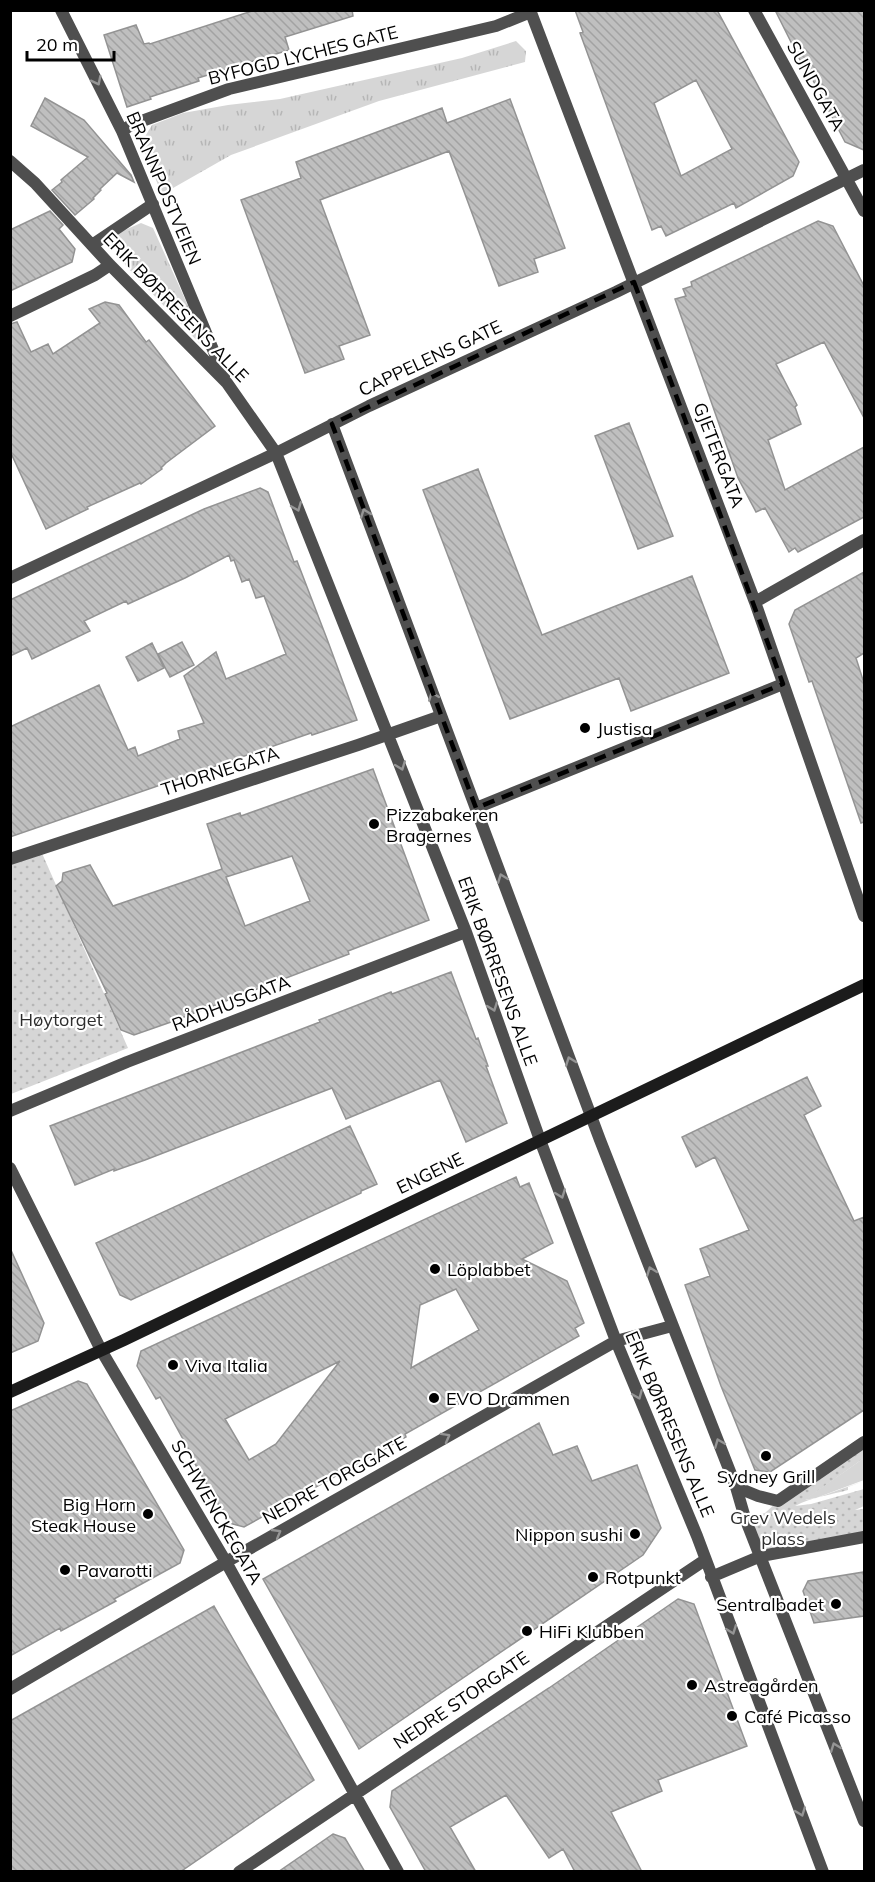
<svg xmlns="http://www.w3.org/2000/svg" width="875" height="1882" font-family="Mulish,sans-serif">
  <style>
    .grass { fill: url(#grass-tufts) }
    .park { fill: url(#park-dots) }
    .garden { fill: #d6d6d6 }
    .building { fill: url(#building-back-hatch); stroke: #939393; stroke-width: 1.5; fill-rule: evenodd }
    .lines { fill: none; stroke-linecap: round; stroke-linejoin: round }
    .street { stroke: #4f4f4f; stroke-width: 12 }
    .secondary { stroke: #1c1c1c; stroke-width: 12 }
    .oneway { stroke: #959595 }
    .marked { fill: none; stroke: #000; stroke-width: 4.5; stroke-dasharray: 12 8; stroke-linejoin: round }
    .poi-dot { fill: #000; stroke: #fff; stroke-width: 2 }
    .labels { text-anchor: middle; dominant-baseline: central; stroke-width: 4.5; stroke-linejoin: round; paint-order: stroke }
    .street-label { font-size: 18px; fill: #000; stroke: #fff }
    .poi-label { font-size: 18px; fill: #000; stroke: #fff; text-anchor: start }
    .park-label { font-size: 18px; fill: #2d2d2d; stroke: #fff }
  </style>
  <defs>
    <pattern id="grass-tufts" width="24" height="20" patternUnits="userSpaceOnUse" patternTransform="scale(1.5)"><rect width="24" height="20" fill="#d6d6d6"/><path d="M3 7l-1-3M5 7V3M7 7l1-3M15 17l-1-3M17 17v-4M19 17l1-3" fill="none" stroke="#b6b6b6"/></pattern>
    <pattern id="park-dots" width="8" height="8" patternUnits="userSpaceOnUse" patternTransform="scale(1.5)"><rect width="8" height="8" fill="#d6d6d6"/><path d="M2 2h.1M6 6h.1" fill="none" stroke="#b6b6b6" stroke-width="1.8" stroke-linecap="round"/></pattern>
    <pattern id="building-back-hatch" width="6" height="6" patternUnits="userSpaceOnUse" patternTransform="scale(1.5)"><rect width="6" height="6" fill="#bfbfbf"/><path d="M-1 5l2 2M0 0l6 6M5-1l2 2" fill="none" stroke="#a2a2a2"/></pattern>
  </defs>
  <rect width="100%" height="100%" fill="#fff"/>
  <!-- grass -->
  <path class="grass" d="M516 41 526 51 525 62 379 101 231 155 166 192H161L144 151 143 140 152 125 183 113 228 105 280 99 462 58Z
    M141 223 153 228 203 339 202 346 126 266 114 243 120 232Z"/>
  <!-- park -->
  <path class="park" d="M41 851 128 1048 11 1094V864Z
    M864 1445V1458L805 1500 816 1498 864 1481 848 1487V1490C831 1495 811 1497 795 1506L811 1504 864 1489V1506L855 1510 864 1509V1537L761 1556 745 1518 765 1513 778 1501Z"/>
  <!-- garden -->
  <path class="garden" d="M864 1458V1480L816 1498 804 1500Z"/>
  <!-- building -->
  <path class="building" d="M255 10H352L353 16 285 37 289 50 198 78 199 81 150 97 151 99 127 107 104 35 136 25 144 44 149 43 150 44Z
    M575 10H717L799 162 793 176 736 208 734 203 666 236 661 226 652 230 580 33 583 32ZM696 80 732 149 681 176 654 103Z
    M775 10H864V150L845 142 805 65 803 66Z
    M45 98 84 120 131 175 134 182 117 173 100 189 101 190 93 198 94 199 75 215 52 190 62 182 61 180 88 157 31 126Z
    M510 99 565 248 534 259 538 272 499 286 449 151 320 200 370 335 339 346 344 359 305 373 241 200 301 178 296 162 442 108 447 123Z
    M50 211 63 225 59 229 75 249 72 262 10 291V230Z
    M818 221 833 226 864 286V418L824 342 776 364 797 405 795 407 801 424 768 440 785 490 864 447V517L798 552 795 548 789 552 765 508 756 512 738 478 675 299 686 296 683 289 692 286 691 282Z
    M105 302 119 305 146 342 149 340 215 426 166 463 161 468 162 469 141 484 140 483 87 507 88 509 46 529 10 451V324L17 322 31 352 48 344 53 354 100 323 89 309Z
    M629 423 673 536 638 549 595 436Z
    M478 469 542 635 692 576 729 673 631 711 619 678 510 719 423 490Z
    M260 488 268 492 294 562 297 561 327 639 357 720 312 735 311 733 10 837V727L99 685 128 750 135 747 138 756 180 739 178 731 204 723 184 676 216 652 226 679 286 654 264 596 256 598 249 579 242 582 234 560 231 561 229 555 185 578 128 604 126 601 84 621 90 631 32 659 27 648 10 656V600L204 509Z
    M864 572V653L856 658 864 683V822L861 823 812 681 809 682 789 624 795 610Z
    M182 642 194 665 170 677 158 654Z
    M152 643 164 668 138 681 126 657Z
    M373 769 429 920 348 951 349 954 171 1022 134 1035 121 1030 105 994 107 993 56 886 62 881 63 873 90 865 113 906 222 869 207 824 240 813 241 816ZM292 856 310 901 245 926 226 877Z
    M451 972 476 1039 478 1038 488 1066H486L507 1123 466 1142 440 1080 346 1119 332 1088 145 1160 114 1171V1169L75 1185 50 1126 320 1022 319 1020 391 992 392 994Z
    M807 1077 821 1106 804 1115 854 1221 864 1217V1410L770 1472 755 1470 721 1386 685 1285 710 1276 700 1249 749 1230 715 1157 696 1167 682 1137Z
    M350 1126 377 1184 361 1191V1193L131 1300 120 1295 96 1243Z
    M516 1177 520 1187 529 1183 553 1243 522 1259 567 1281 584 1323 575 1328 579 1336 405 1434 406 1437 244 1527 229 1523 190 1455 191 1454 160 1397 156 1399 137 1366 141 1351ZM456 1289 479 1330 411 1368 420 1305ZM340 1361 276 1444 249 1460 225 1419Z
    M10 1248 44 1323 38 1341 10 1353Z
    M78 1381 87 1384 184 1550 180 1563 114 1599 116 1601 61 1631 60 1628 10 1656V1411Z
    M539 1423 553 1455 577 1446 592 1481 637 1465 661 1528 643 1555 359 1749 263 1579Z
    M864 1572V1616L814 1623 803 1591 808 1581Z
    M678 1599 694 1604 747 1746 658 1780 662 1791 611 1812 642 1872H575L563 1849 549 1858 506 1795 450 1827 476 1872H426L390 1807 392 1791 549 1688Z
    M214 1606 314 1780 180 1872H10V1721Z
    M333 1834 345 1838 365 1872H278Z"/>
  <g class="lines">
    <!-- street -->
    <path class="street" d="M61 10 122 131 224 376
      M530 10 755 602 864 916
      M754 10 864 211
      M122 131 131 125 229 89 496 26 531 12
      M10 161 35 183 110 265 227 383 276 453 466 932 540 1140 616 1341 697 1536 823 1872
      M92 245 153 204
      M10 316 95 275 110 265
      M332 424 600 1140 736 1487 745 1518 864 1821
      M10 578 276 453 369 406 616 292 864 170
      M755 602 864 540
      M476 808 783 684
      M10 859 358 745 441 716
      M10 1111 127 1062 466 932
      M10 1168 101 1350 226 1562 398 1872
      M736 1487 758 1496 778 1501 864 1442
      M711 1577 761 1556 864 1537
      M10 1689 226 1562 616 1341 672 1326
      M239 1872 705 1560"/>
    <!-- secondary -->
    <path class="secondary" d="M10 1392 124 1340 864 985"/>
  </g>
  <!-- one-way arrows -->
  <defs><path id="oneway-chevron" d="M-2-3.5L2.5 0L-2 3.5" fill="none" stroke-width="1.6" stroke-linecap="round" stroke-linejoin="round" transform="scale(1.5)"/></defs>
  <g class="oneway">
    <use href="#oneway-chevron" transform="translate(97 81) rotate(63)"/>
    <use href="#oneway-chevron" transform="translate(297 507) rotate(68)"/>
    <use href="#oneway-chevron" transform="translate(365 513) rotate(-110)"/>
    <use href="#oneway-chevron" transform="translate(433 696) rotate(-111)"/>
    <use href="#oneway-chevron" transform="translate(401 766) rotate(69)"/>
    <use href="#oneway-chevron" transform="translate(502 878) rotate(-111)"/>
    <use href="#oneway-chevron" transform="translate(493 1007) rotate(70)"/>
    <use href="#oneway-chevron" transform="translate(570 1061) rotate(-110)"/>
    <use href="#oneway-chevron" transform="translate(561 1194) rotate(69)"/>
    <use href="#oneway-chevron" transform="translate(651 1271) rotate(-111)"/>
    <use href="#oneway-chevron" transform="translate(638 1395) rotate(67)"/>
    <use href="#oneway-chevron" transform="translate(446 1437) rotate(-29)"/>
    <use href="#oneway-chevron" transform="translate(719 1443) rotate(-112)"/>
    <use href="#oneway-chevron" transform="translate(277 1533) rotate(-30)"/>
    <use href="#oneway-chevron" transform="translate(732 1630) rotate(69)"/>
    <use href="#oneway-chevron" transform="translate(835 1747) rotate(-111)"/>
    <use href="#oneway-chevron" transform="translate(801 1812) rotate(69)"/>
  </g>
  <!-- marked area -->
  <path class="marked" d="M634 282 783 684 476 808 332 424Z"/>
  <!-- markers -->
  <g class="poi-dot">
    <circle cx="585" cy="728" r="6"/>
    <circle cx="374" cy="824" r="6"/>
    <circle cx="435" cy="1269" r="6"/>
    <circle cx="173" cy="1365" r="6"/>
    <circle cx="434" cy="1398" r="6"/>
    <circle cx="766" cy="1456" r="6"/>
    <circle cx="148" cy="1514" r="6"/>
    <circle cx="635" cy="1534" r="6"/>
    <circle cx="65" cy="1570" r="6"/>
    <circle cx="593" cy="1577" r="6"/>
    <circle cx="836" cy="1604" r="6"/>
    <circle cx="527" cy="1631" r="6"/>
    <circle cx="692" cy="1685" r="6"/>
    <circle cx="732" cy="1716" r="6"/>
  </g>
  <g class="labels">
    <!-- street labels -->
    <g class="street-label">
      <text transform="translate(303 55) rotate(-14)">BYFOGD LYCHES GATE</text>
      <text transform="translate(816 86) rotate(61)">SUNDGATA</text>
      <text transform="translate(164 188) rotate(67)">BRANNPOSTVEIEN</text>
      <text transform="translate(176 307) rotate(46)">ERIK BØRRESENS ALLE</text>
      <text transform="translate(430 358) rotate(-25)">CAPPELENS GATE</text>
      <text transform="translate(719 455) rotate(69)">GJETERGATA</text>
      <text transform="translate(220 771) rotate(-18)">THORNEGATA</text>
      <text transform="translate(498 971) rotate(70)">ERIK BØRRESENS ALLE</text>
      <text transform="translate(231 1003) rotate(-21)">RÅDHUSGATA</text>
      <text transform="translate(430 1173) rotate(-26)">ENGENE</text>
      <text transform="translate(670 1424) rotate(67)">ERIK BØRRESENS ALLE</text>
      <text transform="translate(334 1480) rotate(-29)">NEDRE TORGGATE</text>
      <text transform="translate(217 1512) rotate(60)">SCHWENCKEGATA</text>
      <text transform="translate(461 1700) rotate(-34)">NEDRE STORGATE</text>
    </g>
    <!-- poi labels -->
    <g class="poi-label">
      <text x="597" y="728">Justisa</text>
      <text x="386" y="814">Pizzabakeren<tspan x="386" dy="21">Bragernes</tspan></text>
      <text x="447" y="1269">Löplabbet</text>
      <text x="185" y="1365">Viva Italia</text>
      <text x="446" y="1398">EVO Drammen</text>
      <text x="766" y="1476" text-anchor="middle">Sydney Grill</text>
      <text x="136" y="1504" text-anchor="end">Big Horn<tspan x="136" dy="21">Steak House</tspan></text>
      <text x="623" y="1534" text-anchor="end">Nippon sushi</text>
      <text x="77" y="1570">Pavarotti</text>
      <text x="605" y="1577">Rotpunkt</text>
      <text x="824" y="1604" text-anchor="end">Sentralbadet</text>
      <text x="539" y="1631">HiFi Klubben</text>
      <text x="704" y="1685">Astreagården</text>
      <text x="744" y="1716">Café Picasso</text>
    </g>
    <!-- park labels -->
    <g class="park-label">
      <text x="61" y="1019">Høytorget</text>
      <text x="783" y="1517">Grev Wedels<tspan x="783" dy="21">plass</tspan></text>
    </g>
  </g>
  <!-- border -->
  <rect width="875" height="1882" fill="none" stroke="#000000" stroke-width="24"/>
  <!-- scale -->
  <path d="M27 51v9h87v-9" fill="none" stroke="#000000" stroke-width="3"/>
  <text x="36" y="51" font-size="18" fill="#000000" stroke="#ffffff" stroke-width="4.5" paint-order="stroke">20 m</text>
</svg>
